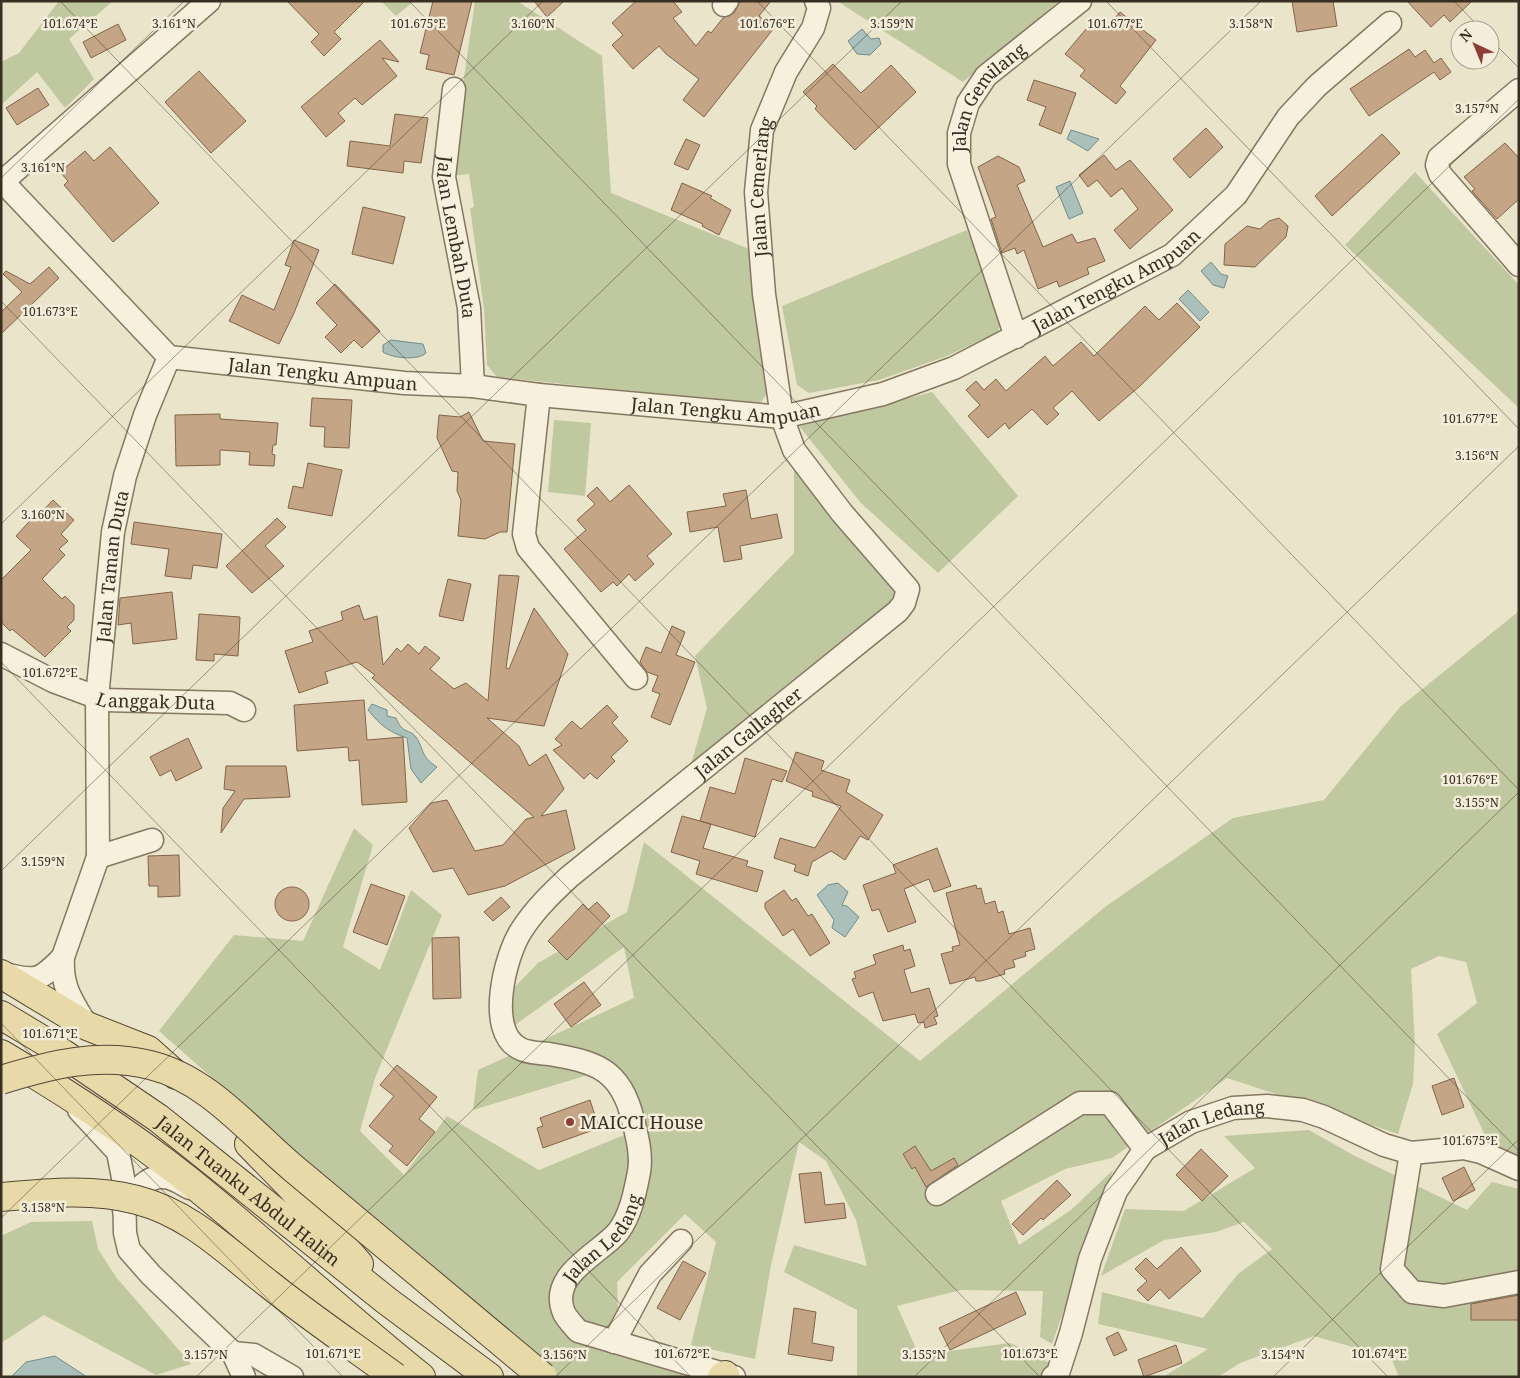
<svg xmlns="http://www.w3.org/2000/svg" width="1520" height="1378" font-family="'Noto Serif',serif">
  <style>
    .green { fill: #c0c8a0 }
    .water { fill: #abbfbb; stroke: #728d89 }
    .building { fill: #c4a585; stroke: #826449 }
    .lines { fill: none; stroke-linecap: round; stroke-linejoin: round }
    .minor-casing { stroke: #857761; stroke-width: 25 }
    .major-casing { stroke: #544634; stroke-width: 30 }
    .minor { stroke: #f6f0dd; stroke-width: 22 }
    .major { stroke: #e8daa8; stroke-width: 28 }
    .major-bridge-casing { stroke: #544634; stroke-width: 30; stroke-linecap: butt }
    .major-bridge { stroke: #e8daa8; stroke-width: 28 }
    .ticks { fill: none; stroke: #382f22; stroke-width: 1; stroke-opacity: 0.45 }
    .poi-dot { fill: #8e3e37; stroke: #f3edda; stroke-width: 2 }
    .labels { text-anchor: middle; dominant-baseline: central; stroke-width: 5; stroke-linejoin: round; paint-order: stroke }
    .street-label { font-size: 18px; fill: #382f22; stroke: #f3edda }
    .poi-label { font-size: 18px; fill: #382f22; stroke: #f3edda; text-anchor: start }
    .ticks-label { font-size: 12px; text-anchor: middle; fill: #382f22; stroke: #f3edda; stroke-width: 5; stroke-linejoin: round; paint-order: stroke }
  </style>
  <rect width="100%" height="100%" fill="#eae4cb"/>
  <!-- green -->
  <path class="green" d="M59 1H113L69 39 94 79 65 108 37 72 1 105V62L19 53Z
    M381 1H414L396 16Z
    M475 1H517L602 56 611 193 749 249 754 310 770 390 759 404 497 377 487 365 484 309 470 208 474 207 469 174 450 176Z
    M837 1H1059L963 82Z
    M1415 172 1519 285V408L1345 245Z
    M967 230 1003 318 998 332 947 356 879 380 809 393 797 385 782 306Z
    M932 392 1018 496 938 573 861 503 799 426Z
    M554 420 591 423 585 496 548 492Z
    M794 470 895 584V600L691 764 707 708 695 656 794 553Z
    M1519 611V1159L1492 1150 1437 1034 1477 1003 1466 962 1439 956 1411 969 1415 1045 1413 1084 1398 1134 1227 1078 1112 1158 1065 1169 1001 1201 1019 1245 1071 1210 1113 1170 1052 1344 1040 1337 1043 1291 961 1290 897 1306 919 1355 1010 1343 1031 1352 1072 1377H857V1310L784 1272 794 1245 867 1266 856 1220 826 1161 799 1142 771 1265 755 1359 691 1345 716 1242 685 1214 617 1282 618 1311 602 1349 686 1373 679 1377H552L159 1031 234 935 303 941 354 828 373 845 343 947 380 970 411 890 442 915 375 1078 360 1131 404 1175 447 1116 539 1170 641 1128 611 1068 473 1110 478 1070 634 998 624 947 508 1030 505 997 538 963 627 912 644 842 920 1061 1105 907 1233 818 1324 800 1400 707Z
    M1309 1130 1355 1156 1467 1210 1492 1182 1519 1189V1377H1399L1391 1358 1314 1336 1240 1363 1218 1377H1163L1208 1349 1098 1324 1102 1292 1203 1318 1238 1274 1272 1249 1244 1222 1216 1232 1164 1240 1101 1276 1125 1209 1184 1211 1255 1168 1224 1136Z
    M92 1221 98 1249 116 1277 191 1364 156 1375 44 1315 1 1343V1236L31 1222Z"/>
  <!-- water -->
  <path class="water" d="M862 29 871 39 879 38 881 44 870 55 857 54 848 41Z
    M1071 130 1099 139 1088 151 1067 139Z
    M1070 181 1083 213 1069 219 1056 187Z
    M1211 262 1221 274 1228 276 1224 288 1213 285 1201 271Z
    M1188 290 1209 312 1200 321 1179 299Z
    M391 340 423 344 426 353C418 361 392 358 383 352V345Z
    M372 704 387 710V716L396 718C403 735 409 728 416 737 425 751 420 756 437 767L421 783 411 769 407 738C389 732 380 725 368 710Z
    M838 883 848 892 842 905 847 906 859 917 845 937 832 928 834 920 817 895 828 885Z
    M55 1356 87 1377H11L26 1362Z"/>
  <!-- building -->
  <path class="building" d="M287 1H365L334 32 341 39 324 56 311 42 319 34Z
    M433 1H472L454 75 426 69 429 55 420 53Z
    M534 1H564L547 17Z
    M636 1H673L682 12 673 18 696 46 708 31 711 33 723 18 734 13 740 1H771L759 16 774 28 704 117 683 100 699 79 666 54 659 46 633 69 612 45 623 35 612 23Z
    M1292 1H1333L1337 26 1297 32Z
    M1407 1H1472L1450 22 1444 15 1431 27Z
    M1120 12 1156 40 1120 86 1126 92 1116 104 1080 76 1085 70 1065 54 1092 22 1104 31Z
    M118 24 126 40 91 58 83 42Z
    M380 40 399 62 382 58 397 76 362 105 355 98 338 113 345 121 326 137 301 107Z
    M1409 49 1415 57 1425 50 1434 63 1441 58 1451 72 1440 80 1434 72 1369 116 1350 89Z
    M833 64 861 93 891 65 916 92 855 150 815 109 817 106 803 92Z
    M199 71 246 121 211 153 165 102Z
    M1034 80 1076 93 1061 134 1039 125 1046 107 1027 100Z
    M38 88 49 105 17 125 6 108Z
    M395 114 428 118 421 163 404 161 403 173 347 166 350 141 390 146Z
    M1206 128 1223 147 1190 178 1173 159Z
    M1382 134 1400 153 1332 216 1315 196Z
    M686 139 700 145 688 170 674 164Z
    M1505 143 1519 158V199L1497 219 1472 191 1475 189 1464 177Z
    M110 147 159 203 113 242 64 185 68 181 60 172 85 151 94 161Z
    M1104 155 1116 170 1130 160 1173 210 1130 249 1114 230 1138 209 1122 188 1111 197 1097 180 1088 187 1079 175Z
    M998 156 1019 167 1025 181 1017 185 1043 247 1072 234 1077 243 1095 238 1105 261 1087 268 1089 274 1059 287 1057 281 1038 289 1024 250 1017 254 1015 248 1002 253 991 219 996 217 978 167Z
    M682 183 712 196 710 198 731 210 719 235 702 226 703 224 671 210Z
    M363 207 405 217 393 264 352 254Z
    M1279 218 1288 226 1286 237 1255 267 1224 265 1225 244 1247 226 1260 229 1269 221Z
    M294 240 319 250 294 313 279 344 229 321 242 295 274 310 291 267 285 265Z
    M49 267 59 278 1 334V312L22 292 3 274 6 271 30 284Z
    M335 284 380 331 362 348 354 340 341 353 325 337 337 325 316 303Z
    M1177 303 1200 327 1140 386 1099 421 1072 391 1053 408 1059 414 1047 425 1032 409 1009 429 1005 423 988 438 968 416 980 405 966 390 976 381 984 390 996 379 1006 391 1045 356 1053 366 1081 342 1094 356 1145 306 1159 320Z
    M312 398 352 400 349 448 324 447 325 427 310 426Z
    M469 412 483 441 515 444 507 532H500L485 539 458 536 461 500 457 491 458 472 452 471 437 438 439 415 460 417Z
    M220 414V419L278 423 276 445H273L272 454 275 455 274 466 249 465 250 452 220 450V465L176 466 175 415Z
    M308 463 342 470 332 516 288 508 293 486 303 488Z
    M629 485 672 534 647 556 654 564 635 581 629 574 617 586 613 582 601 592 564 549 586 530 577 520 595 504 587 496 597 487 610 502Z
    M746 490 751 519 777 514 782 538 740 546 742 559 724 562 718 527 690 532 687 512 726 506 723 494Z
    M53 500 74 520 61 534 68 541 59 549 65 555 42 579 62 599 65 596 74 605V620L67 627 71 631 45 657 12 629 10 631 1 622V580L31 550 16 536 39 511 41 513Z
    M277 518 286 527 265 546 284 566 252 593 226 566Z
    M134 522 222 534 217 568 193 565 191 579 165 576 169 549 131 544Z
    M499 575 519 576 506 668 509 669 534 608 568 654 544 726 487 718 519 746 529 766 546 754 564 789 541 816 566 810 575 849 505 886 468 895 453 868 433 872 409 828 431 803 447 800 475 851 503 845 526 819 534 817 372 678 375 675 357 662 325 672 328 683 299 693 285 651 313 642 309 631 343 620 341 612 359 605 364 620 377 616 383 665 397 648 401 652 408 644 419 654 425 646 440 658 430 669 454 689 466 683 488 701Z
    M448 579 471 584 463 621 439 616Z
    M172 592 177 639 133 644 131 623 118 625 120 598Z
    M199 614 240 617 238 656 214 654V661L196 660Z
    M672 626 685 632 676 655 695 662 670 725 651 717 660 694 652 691 658 676 647 672 640 662 646 647 661 653Z
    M364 700 367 740 403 737 407 802 362 805 359 760 349 761 348 747 297 751 294 705Z
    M607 705 618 717 612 723 628 741 611 757 615 761 597 779 590 773 584 779 553 750 562 745 555 739 572 721 581 729Z
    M188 738 202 768 176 781 171 770 160 776 150 757Z
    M796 752 824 761 821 770 850 780 846 792 883 815 868 840 860 836 845 860 831 851 812 862 808 876 794 871 796 865 774 858 780 838 815 848 841 806 812 796 813 792 786 781Z
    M745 758 787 771 782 782 772 779 755 837 700 821 710 787 735 794Z
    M226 766H286L290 797 244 799 221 833 223 808 235 791 224 789Z
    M682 816 711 824 703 848 748 861 746 866 763 871 757 892 696 874 700 861 671 852Z
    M937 848 951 886 934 892 929 879 904 889 916 922 888 932 879 909 872 911 863 885 896 873 893 865Z
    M179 855 180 896 158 897V886H149L148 856Z
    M371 884 405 896 387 945 353 932Z
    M976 885 977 889 981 888 985 904 995 901 998 913 1003 911 1009 934 1030 928 1035 949 1025 952 1026 956 1013 960 1015 967 1004 970 1005 974 981 981H976L975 977 950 984 941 954 953 951 952 947 960 945 946 893Z
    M275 904a17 17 0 1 1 34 0a17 17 0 1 1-34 0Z
    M784 890 792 901 796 898 808 916 812 914 830 943 810 956 793 929 783 936 765 908V903Z
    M501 897 510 907 493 921 484 912Z
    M597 902 610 916 567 960 548 941 583 904 588 910Z
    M459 937 461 998 433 999 432 938Z
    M903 945 904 951 910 949 915 966 904 970 911 993 929 988 938 1016 934 1017 937 1024 925 1028 924 1022 918 1023 915 1014 883 1021 873 992 859 997 852 979 856 978 854 972 876 964 873 955Z
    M584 982 601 1005 571 1027 554 1004Z
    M397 1065 437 1097 419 1119 435 1132 407 1166 389 1151 393 1146 369 1126 394 1096 380 1085Z
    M1454 1078 1464 1107 1442 1115 1432 1086Z
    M590 1100 599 1128 543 1148 537 1128 543 1126 540 1118Z
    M915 1146 931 1171 954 1158 958 1165 926 1187 915 1167 912 1169 903 1154Z
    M1201 1149 1228 1176 1202 1201 1176 1175Z
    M1464 1167 1475 1190 1453 1201 1442 1178Z
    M821 1172 825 1205 844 1203 846 1218 805 1223 799 1174Z
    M1057 1180 1071 1195 1043 1220 1041 1218 1023 1235 1012 1224Z
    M1181 1247 1201 1271 1169 1299 1160 1289 1148 1301 1137 1290 1147 1281 1135 1269 1146 1258 1157 1269Z
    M683 1261 706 1273 680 1320 657 1308Z
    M1016 1292 1026 1314 950 1350 939 1328Z
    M1519 1295V1320H1471V1304Z
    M794 1308 816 1312 812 1343 834 1347 832 1361 788 1354Z
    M1118 1332 1127 1350 1114 1356 1106 1338Z
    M1176 1345 1182 1363 1144 1377 1138 1360Z"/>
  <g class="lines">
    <defs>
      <g id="minor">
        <path d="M724 5 727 1"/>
        <path id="s1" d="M454 89 444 177 469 308 473 386"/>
        <path d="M1519 90 1439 158 1437 165 1440 174 1519 265"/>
        <path id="s2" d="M3 182 169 357 404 383 473 386 539 395 782 417 883 394 954 368 1172 255 1236 195 1288 117 1317 86 1390 23"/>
        <path d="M1 183 209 1"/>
        <path id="s3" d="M1016 337 959 164V133L968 103 986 76 1080 1"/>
        <path d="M539 395 524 534 528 548 636 678"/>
        <path id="s4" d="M1 654 53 681 104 700 230 703 244 710"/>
        <path d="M98 857 152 840"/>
        <path d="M5 974C36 982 40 981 63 957"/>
        <path id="s5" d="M87 1026C72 1001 61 987 63 957L98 857 97 698 113 532 125 476 145 415 169 357"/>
        <path d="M79 1110 118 1152 124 1183 125 1233 129 1250 151 1275 233 1353 244 1377"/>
        <path d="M1411 1153 1392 1269 1412 1292 1444 1296 1519 1282"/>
        <path d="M937 1194 1080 1103H1110L1145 1149"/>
        <path d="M124 1210C133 1194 147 1172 169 1178 176 1180 184 1185 190 1188"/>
        <path d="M614 1342 650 1274 681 1241"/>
        <path d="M233 1353 254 1355 292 1377"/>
        <path id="s6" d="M734 1377 578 1331C574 1326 567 1319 564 1313 548 1275 598 1255 618 1232 631 1215 635 1192 639 1172 642 1155 637 1136 633 1120 621 1069 596 1062 549 1054 540 1053 527 1053 519 1048 486 1031 505 956 521 931 534 910 551 894 569 877L898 611 904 603 908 589 842 513 794 450 782 417 764 294 756 192 762 130 786 72 813 28 819 8 816 1"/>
        <path id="s7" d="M1053 1377 1058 1373 1071 1333 1090 1259 1116 1191 1145 1149 1191 1122 1233 1108 1267 1106 1303 1110 1324 1117 1384 1145 1411 1153 1464 1148 1481 1152 1519 1169"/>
      </g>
      <g id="major">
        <path d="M1 974 87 1026 148 1050 176 1075"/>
        <path id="s8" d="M1 1015 46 1042 158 1118 387 1301 489 1377"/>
        <path d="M1 1054C74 1097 145 1143 210 1198 281 1257 349 1319 421 1377"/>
        <path d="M249 1144 290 1186 359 1264"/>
        <path d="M722 1377 725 1375"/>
      </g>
    </defs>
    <!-- minor casing -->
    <use href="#minor" class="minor-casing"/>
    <!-- major casing -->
    <use href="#major" class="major-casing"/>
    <!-- minor -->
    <use href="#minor" class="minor"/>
    <!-- major -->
    <use href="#major" class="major"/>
    <defs>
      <path id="major-bridge" d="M1 1080C49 1065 99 1052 150 1065 208 1079 249 1131 293 1168 376 1238 460 1307 543 1377
        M1 1197C45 1193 94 1188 137 1200 191 1214 227 1252 270 1285 310 1317 353 1346 395 1377"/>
    </defs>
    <!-- major-bridge casing -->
    <use href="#major-bridge" class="major-bridge-casing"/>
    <!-- major-bridge -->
    <use href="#major-bridge" class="major-bridge"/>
  </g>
  <!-- ticks -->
  <path class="ticks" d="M60 1 1388 1377M409 1 1519 1151M757 1 1519 790M1106 1 1519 429M1454 1 1482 30M1490 39 1519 68M1 178 184 1M1 301 1040 1377M1 524 543 1M1 662 691 1377M1 871 902 1M1 1023 343 1377M1 1218 1261 1M196 1377 1519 99M555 1377 1519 446M914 1377 1519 792M1273 1377 1519 1139"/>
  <!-- markers -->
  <circle class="poi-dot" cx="570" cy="1122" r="5"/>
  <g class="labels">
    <!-- street labels -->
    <g class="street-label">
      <text stroke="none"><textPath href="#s3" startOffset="259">Jalan Gemilang</textPath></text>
      <text stroke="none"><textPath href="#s6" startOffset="1648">Jalan Cemerlang</textPath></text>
      <text stroke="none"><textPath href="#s1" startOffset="150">Jalan Lembah Duta</textPath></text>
      <text stroke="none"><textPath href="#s2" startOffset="1221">Jalan Tengku Ampuan</textPath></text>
      <text stroke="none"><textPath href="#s2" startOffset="396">Jalan Tengku Ampuan</textPath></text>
      <text stroke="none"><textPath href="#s2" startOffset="801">Jalan Tengku Ampuan</textPath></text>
      <text stroke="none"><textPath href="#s5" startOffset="472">Jalan Taman Duta</textPath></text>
      <text stroke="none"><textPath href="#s4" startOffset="165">Langgak Duta</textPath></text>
      <text stroke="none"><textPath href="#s6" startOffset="984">Jalan Gallagher</textPath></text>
      <text stroke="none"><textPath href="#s7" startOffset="322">Jalan Ledang</textPath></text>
      <text stroke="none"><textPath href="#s8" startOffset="304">Jalan Tuanku Abdul Halim</textPath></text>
      <text stroke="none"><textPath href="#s6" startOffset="276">Jalan Ledang</textPath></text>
    </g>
    <!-- poi labels -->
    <g class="poi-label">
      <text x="580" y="1122">MAICCI House</text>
    </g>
  </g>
  <g class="ticks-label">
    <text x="174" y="28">3.161°N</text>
    <text x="533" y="28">3.160°N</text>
    <text x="892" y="28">3.159°N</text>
    <text x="1251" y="28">3.158°N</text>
    <text x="70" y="28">101.674°E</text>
    <text x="418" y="28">101.675°E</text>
    <text x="767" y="28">101.676°E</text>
    <text x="1115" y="28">101.677°E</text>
    <text x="1477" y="113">3.157°N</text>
    <text x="43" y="172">3.161°N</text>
    <text x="50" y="316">101.673°E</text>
    <text x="1470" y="423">101.677°E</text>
    <text x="1477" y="460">3.156°N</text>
    <text x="43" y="519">3.160°N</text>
    <text x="50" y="677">101.672°E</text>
    <text x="1470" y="784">101.676°E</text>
    <text x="1477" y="807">3.155°N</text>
    <text x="43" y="866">3.159°N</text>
    <text x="50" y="1038">101.671°E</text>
    <text x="1470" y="1145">101.675°E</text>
    <text x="43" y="1212">3.158°N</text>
    <text x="333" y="1358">101.671°E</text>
    <text x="682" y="1358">101.672°E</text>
    <text x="1030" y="1358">101.673°E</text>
    <text x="1379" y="1358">101.674°E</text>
    <text x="206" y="1359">3.157°N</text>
    <text x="565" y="1359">3.156°N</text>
    <text x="924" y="1359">3.155°N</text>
    <text x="1283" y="1359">3.154°N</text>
  </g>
  <!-- border -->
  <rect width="1520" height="1378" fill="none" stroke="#382f22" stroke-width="5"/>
  <!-- north arrow -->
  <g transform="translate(1475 45) rotate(316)"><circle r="24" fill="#f3edda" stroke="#a8a190"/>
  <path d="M0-4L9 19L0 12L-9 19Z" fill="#8e3e37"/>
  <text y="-8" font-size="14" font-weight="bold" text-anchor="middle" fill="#382f22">N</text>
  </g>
</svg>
